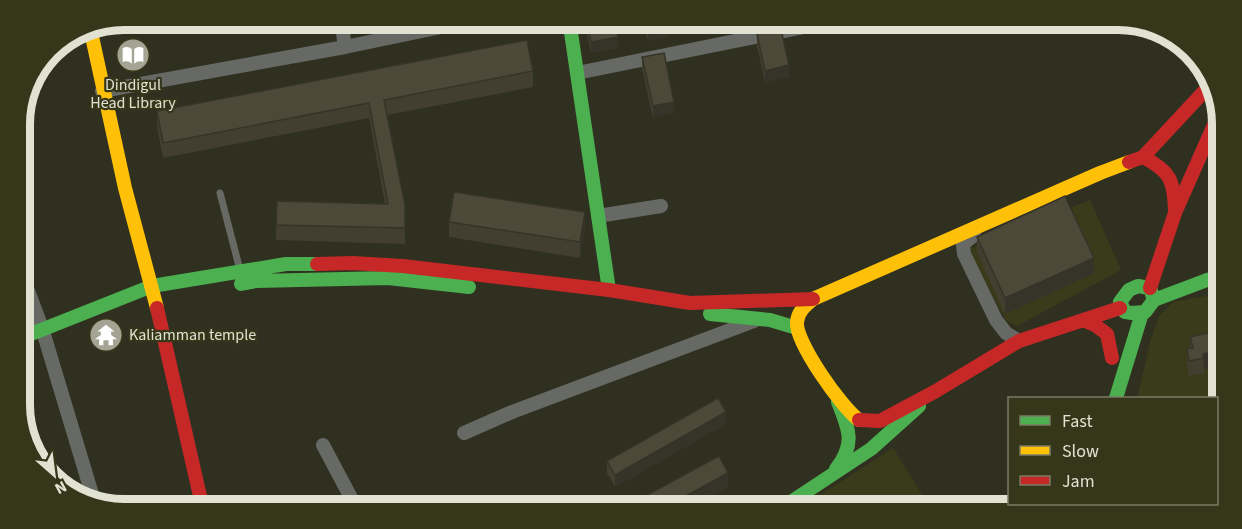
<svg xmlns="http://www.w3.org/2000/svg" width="1242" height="529" font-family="'Source Sans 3',sans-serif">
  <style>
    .built { fill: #3a3b1a }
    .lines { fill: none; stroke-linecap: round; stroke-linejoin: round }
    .lane { stroke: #666964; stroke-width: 7 }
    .street { stroke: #666964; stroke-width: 14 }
    .fast { stroke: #4caf50; stroke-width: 14 }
    .slow { stroke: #ffc107; stroke-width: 14 }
    .jam { stroke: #c62828; stroke-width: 14 }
    .wall { fill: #423f31 }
    .shaded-wall { fill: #363328 }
    .building { fill: #4d4939; stroke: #363328; stroke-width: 1.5 }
    .labels { text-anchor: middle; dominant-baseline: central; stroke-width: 4.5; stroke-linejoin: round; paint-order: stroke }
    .poi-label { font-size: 16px; fill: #e1e2d1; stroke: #35361a }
    .rim { fill: none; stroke: #e1e2d1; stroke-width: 8 }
  </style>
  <rect width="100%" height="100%" fill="#2f3020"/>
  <!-- built -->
  <path class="built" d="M1090 200 1121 270 1017 326 1006 320 971 257V248Z
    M1218 294 1216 398H1137L1151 339 1159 316 1173 302Z
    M893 448 931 509H798Z"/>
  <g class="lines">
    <!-- lane -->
    <path class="lane" d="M220 193 240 270"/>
    <!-- street -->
    <path class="street" d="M341 19 345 47
      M577 73 804 27 809 25 811 19
      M102 91 345 47 480 19
      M598 216 661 206
      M974 235 963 244 964 254 996 320 1006 333 1019 341
      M21 272 42 328 95 504
      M464 433 512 412 754 321
      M323 445 357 509"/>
    <!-- fast -->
    <path class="fast" d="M569 19 609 290
      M241 284 256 281 388 278 469 287
      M1138 286 1150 288 1154 300 1145 312 1132 313 1125 312 1120 302 1129 290Z
      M1154 300 1207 280 1218 278
      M710 314 770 320 797 328
      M21 338 152 286 286 264H317
      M1116 398 1142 313
      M836 469C856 443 849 430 838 402
      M780 509 871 449 919 406"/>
    <!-- slow -->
    <path class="slow" d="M91 32 125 188 157 308
      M859 420C842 408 795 342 797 322 798 311 806 305 813 299L1100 173 1129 162"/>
    <!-- jam -->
    <path class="jam" d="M1143 157C1170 171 1174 180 1175 210
      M1129 162 1143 157 1211 84
      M317 264 352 263 403 266 609 290 690 303 813 299
      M1150 288 1175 213 1221 109
      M157 308 203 509
      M1083 320 1095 325 1107 334 1112 358
      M859 420 880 421 936 391 1019 341 1120 308
      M1069 509 1071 504"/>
  </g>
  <!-- wall -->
  <path class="wall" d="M584 20H614L618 48 591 53Z
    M642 20H733L728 21V24L716 27V24L699 27V24L669 30V36L648 41Z
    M757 34 789 77 765 82 757 46Z
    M642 57 674 113 653 118 642 69Z
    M533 71V87L387 115 405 220V244L276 240V225L385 204 369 118 163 158 157 127V111Z
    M449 222 585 227 580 258 449 237Z
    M977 237 1094 273 1005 314 977 252Z
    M1217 331 1216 367 1204 369V373L1189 376 1187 365V349H1190V337Z
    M726 424 615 487 607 473V461Z"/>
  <!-- shaded-wall -->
  <path class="shaded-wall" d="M668 20H699V24L669 30V36L648 41V30Z
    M699 20H716V24L699 27Z
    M716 20H733L728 21V24L716 27Z
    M618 37V48L591 53V42Z
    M789 65V77L765 82V71Z
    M674 102V113L653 118V106Z
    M585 212V227L580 258V242Z
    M1094 258V273L1005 314V298Z
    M1217 351 1216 367 1204 369 1203 354Z
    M726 412V424L615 487V475Z
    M728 473V488L690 509H662Z"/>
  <!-- building -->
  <path class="building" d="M586 20H614L618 37 591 42Z
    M645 20H668L669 25 648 30Z
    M781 29 789 65 765 71 757 34Z
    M527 40 533 71 384 100 405 205V228L276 225 277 201 388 204 369 103 163 143 157 111Z
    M664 53 674 102 653 106 642 57Z
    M454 192 585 212 580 242 449 222Z
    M1065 196 1094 258 1005 298 977 237Z
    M1217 331V351L1203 354 1204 358 1189 361 1187 349 1193 348 1190 337Z
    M718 398 726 412 615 475 607 461Z
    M719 456 728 473 662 509H621Z"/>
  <!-- icons -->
  <defs>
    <symbol id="library-disc" viewBox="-11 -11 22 22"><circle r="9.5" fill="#a3a493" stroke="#35361a"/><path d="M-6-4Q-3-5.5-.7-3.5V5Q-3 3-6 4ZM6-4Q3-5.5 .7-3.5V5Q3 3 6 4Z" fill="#fff"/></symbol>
    <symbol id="temple-disc" viewBox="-11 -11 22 22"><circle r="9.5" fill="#a3a493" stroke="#35361a"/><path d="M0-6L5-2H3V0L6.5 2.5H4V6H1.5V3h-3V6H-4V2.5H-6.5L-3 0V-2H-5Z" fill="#fff"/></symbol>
  </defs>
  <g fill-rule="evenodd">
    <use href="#library-disc" x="114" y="36" width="38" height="38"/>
    <use href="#temple-disc" x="87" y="316" width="38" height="38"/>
  </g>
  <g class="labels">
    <!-- poi labels -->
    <g class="poi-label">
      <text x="133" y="85">Dindigul<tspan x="133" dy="18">Head Library</tspan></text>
      <text x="129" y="335" text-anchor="start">Kaliamman temple</text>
    </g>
  </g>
  <!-- crop -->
  <path d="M0 0H1242V529H0ZM124 30H1118A94 94 0 0 1 1212 124V405A94 94 0 0 1 1118 499H124A94 94 0 0 1 30 405V124A94 94 0 0 1 124 30Z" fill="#35361a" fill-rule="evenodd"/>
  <path class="rim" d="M124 30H1118A94 94 0 0 1 1212 124V405A94 94 0 0 1 1118 499H124A94 94 0 0 1 30 405V124A94 94 0 0 1 124 30Z"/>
  <!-- legend -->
  <rect x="1008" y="397" width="210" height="108" fill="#35361a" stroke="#7a7b63" stroke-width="1.5"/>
  <rect x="1020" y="416" width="30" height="9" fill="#4caf50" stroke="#7a7b63" stroke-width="1.5"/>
  <text x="1062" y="427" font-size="18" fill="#e1e2d1">Fast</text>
  <rect x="1020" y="446" width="30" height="9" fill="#ffc107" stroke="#7a7b63" stroke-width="1.5"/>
  <text x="1062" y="457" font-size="18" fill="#e1e2d1">Slow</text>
  <rect x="1020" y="476" width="30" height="9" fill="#c62828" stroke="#7a7b63" stroke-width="1.5"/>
  <text x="1062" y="487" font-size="18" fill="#e1e2d1">Jam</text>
  <!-- north arrow -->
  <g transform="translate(54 475) rotate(152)" stroke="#35361a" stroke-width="4.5" paint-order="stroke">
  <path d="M0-4.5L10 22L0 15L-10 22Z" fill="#e1e2d1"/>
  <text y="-9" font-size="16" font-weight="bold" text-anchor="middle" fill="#e1e2d1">N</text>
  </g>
</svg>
